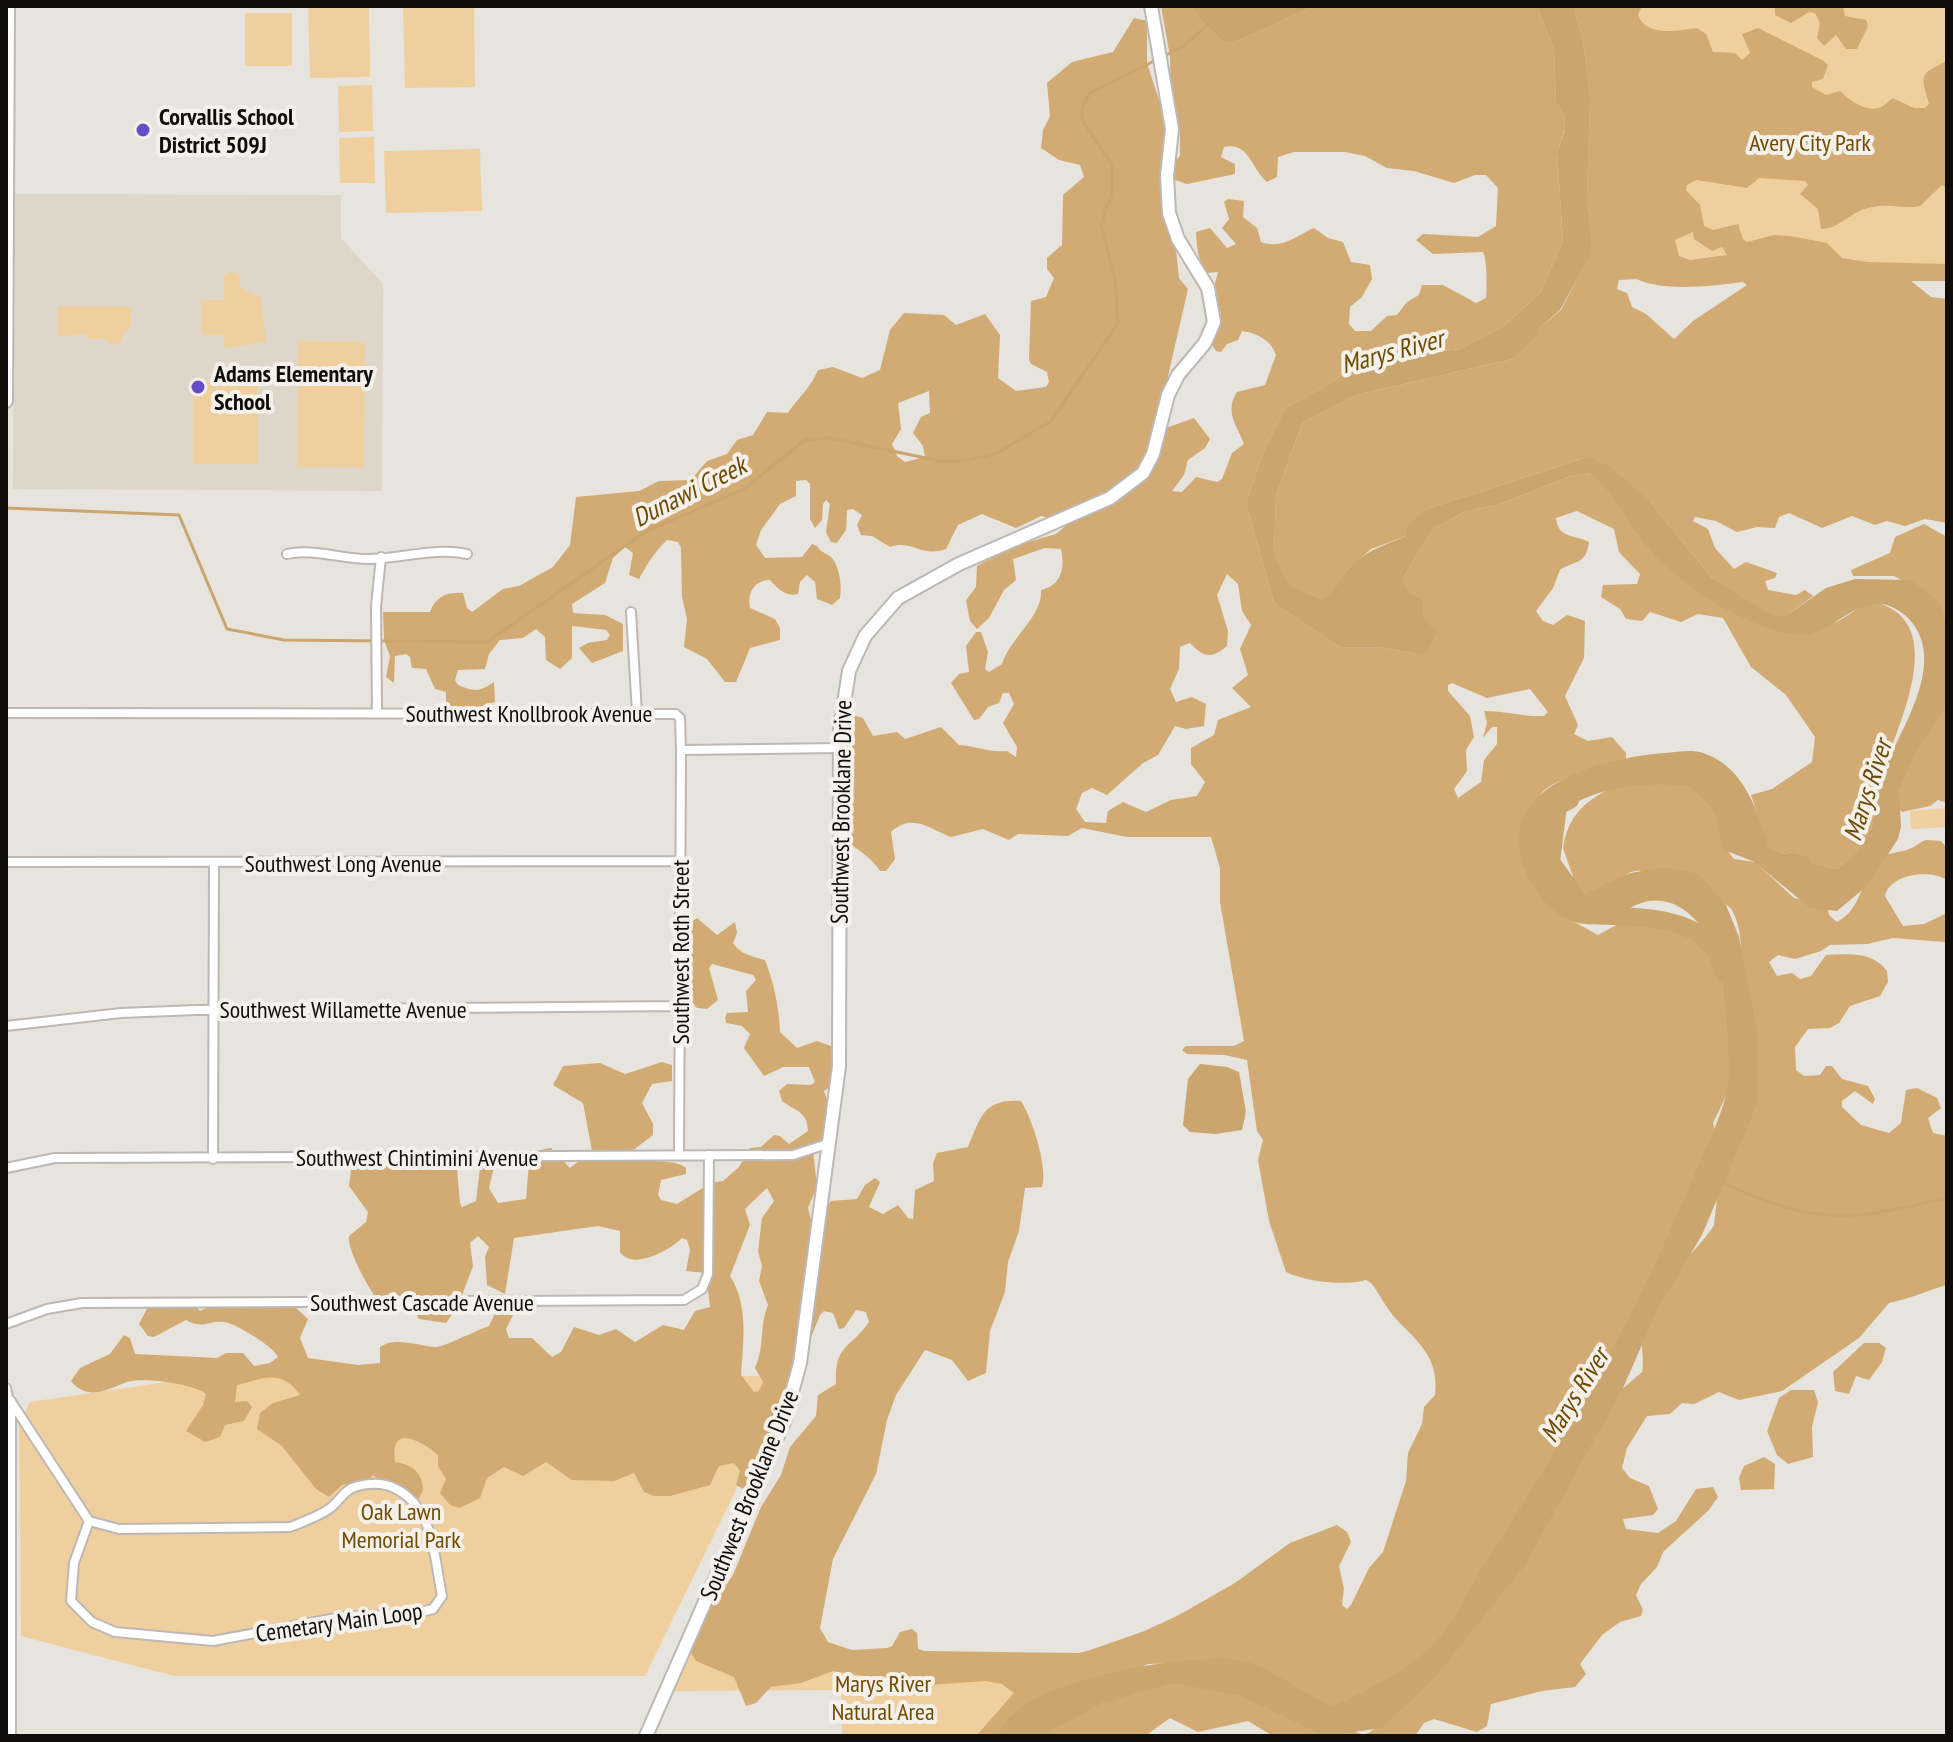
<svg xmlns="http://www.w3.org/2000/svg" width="1953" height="1742" font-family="'PT Sans Narrow',sans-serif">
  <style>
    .built { fill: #dfd6ca }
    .green { fill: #f0cf9f }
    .forest { fill: #d1ab73; fill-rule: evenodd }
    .water { fill: #caa56d }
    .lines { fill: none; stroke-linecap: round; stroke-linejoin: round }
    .stream { stroke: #caa56d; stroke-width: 3 }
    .river { stroke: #caa56d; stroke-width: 18 }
    .street-casing { stroke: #bdb8b3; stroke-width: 12 }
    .secondary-casing { stroke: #bdb8b3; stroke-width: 16 }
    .street { stroke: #fff; stroke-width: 8 }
    .secondary { stroke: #fff; stroke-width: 12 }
    .poi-dot { fill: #644dc6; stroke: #f4f0ea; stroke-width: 3 }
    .labels { text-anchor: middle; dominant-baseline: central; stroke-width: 8; stroke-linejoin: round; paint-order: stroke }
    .poi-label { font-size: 24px; font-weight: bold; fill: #100e0c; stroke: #f4f0ea; text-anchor: start }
    .park-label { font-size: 24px; fill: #704c02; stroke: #f4f0ea }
    .street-label { font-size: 24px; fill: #100e0c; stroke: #f4f0ea }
    .water-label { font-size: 26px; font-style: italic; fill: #6e4a00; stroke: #f4f0ea }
  </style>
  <rect width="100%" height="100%" fill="#e7e3dd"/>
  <!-- built -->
  <path class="built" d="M14 194 341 195V238L383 284 382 491 13 489Z"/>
  <!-- green -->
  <path class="green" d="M308 6H369L370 77 310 78Z
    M403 6H474L475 87 405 88Z
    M1573 6H1947V279L1578 275 1583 40Z
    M245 13H292V66H245Z
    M372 85 373 131 339 132 338 86Z
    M374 137 375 183H340L339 138Z
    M480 149 482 211 386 213 384 151Z
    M229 272 239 274 240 287 261 298 266 342 224 348V335H201V300H224V276Z
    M58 306 131 307V327L125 332 119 345 110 344 106 339H88V334L58 336Z
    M298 341 365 342 364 468 297 467Z
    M193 382H258V464H193Z
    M1947 808V827L1911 829 1910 811Z
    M295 1374 784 1376 733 1496 645 1676H174L21 1636 19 1425 30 1402 173 1381Z
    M686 1652 1021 1661 1027 1701 998 1736H842L841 1690 665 1691Z"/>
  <!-- forest -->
  <path class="forest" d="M1161 6H1195L1199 19 1222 41H1238L1314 6H1537L1554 50 1556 102 1564 116 1565 129 1557 152 1563 241 1540 293 1505 325 1461 349 1400 356 1383 351 1370 355 1331 383 1285 408 1263 453 1246 503 1274 603 1340 647 1387 648 1421 655 1422 599 1409 591 1402 579 1433 529 1464 512 1500 504 1568 477 1589 473 1611 490 1640 538 1771 629C1790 628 1812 628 1832 623 1849 620 1859 599 1881 604 1953 629 1890 741 1875 792 1872 801 1874 812 1873 822 1871 840 1851 860 1836 869L1811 863 1807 856 1793 852 1785 854 1768 848 1751 795 1772 789 1812 762 1815 737 1786 695 1751 667 1723 618 1698 614 1681 622 1650 612 1642 621 1626 619 1620 609 1601 597 1603 585 1637 584 1640 574 1619 552 1614 529 1577 511 1556 518C1558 539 1576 535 1589 542 1586 565 1575 560 1560 570L1553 588 1536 611 1543 621 1553 625 1567 615 1585 621 1584 658 1565 696 1578 725 1574 734 1588 741 1612 737 1626 753V766C1602 771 1549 774 1537 800L1551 901 1569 919 1598 935 1637 914 1681 923 1717 943 1726 964 1721 981 1731 1007 1736 1063 1727 1094 1713 1123 1718 1141 1711 1188 1448 1644 1347 1713 1186 1663 1148 1664 1127 1674 1091 1678 1018 1736H976L1014 1693 1002 1684 986 1681 928 1685 903 1677H870L833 1671 801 1683 771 1687 756 1703 746 1706 734 1677 696 1661 689 1649 703 1618 733 1575 761 1507 781 1475 790 1447 816 1416 818 1395 836 1384C834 1345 850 1349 869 1322L866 1312 856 1310 844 1328 839 1329 833 1313 824 1311 820 1315 755 1477 745 1490 736 1485 740 1471 734 1463 719 1466 710 1485 670 1496H654L644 1492 634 1473 614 1481 572 1480 546 1462 523 1476 504 1467 487 1478 480 1498 460 1508 450 1505 440 1493 446 1479 438 1466V1455C423 1442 389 1421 395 1462 412 1465 422 1471 423 1490L418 1500 404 1501 373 1475 370 1479 342 1485 329 1497 316 1489 282 1446 257 1429 260 1413 273 1403 300 1395C281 1368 262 1379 237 1385L235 1402 247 1401 252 1407 244 1421 225 1425 220 1437 205 1442 186 1431 203 1405 206 1394C194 1384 143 1377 127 1382 107 1389 88 1402 71 1381L80 1368 110 1354 124 1335 130 1338 135 1354 217 1358 226 1353H243L254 1366 270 1363 278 1357C274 1347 235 1323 224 1322 207 1320 205 1330 186 1320L154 1337 148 1336 139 1324 149 1305 193 1304 200 1311 220 1302 271 1306 296 1308 308 1319 300 1338 308 1358 358 1365 380 1363V1347C395 1336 419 1346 436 1347 441 1348 480 1329 489 1326L496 1311 506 1307 513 1315 506 1329 509 1338H532L552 1357 561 1352 574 1327 599 1335 616 1329 635 1342 663 1325 684 1330 695 1311 710 1307 706 1273 686 1271 690 1250 687 1240 682 1238C670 1250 633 1271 620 1252V1231L598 1226 514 1238 505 1294 487 1285 485 1257 489 1247 478 1236 470 1243 473 1266 458 1306 446 1323 419 1319 409 1302 383 1306C372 1297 346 1248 349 1236L366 1222 368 1212 349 1186 351 1170 360 1164 375 1160 397 1166 424 1159 452 1160 457 1169 460 1203 462 1207 476 1201 480 1168 495 1163 489 1188 498 1203 526 1199 529 1163 540 1150 551 1148 570 1168 592 1151 583 1103 553 1085 563 1066 600 1063 625 1074 662 1062 672 1065V1081L652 1084 642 1103 653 1124V1135L632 1151C647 1168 671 1156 686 1168V1174L661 1180 658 1195 661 1200 677 1204 711 1183 723 1181 739 1167 750 1148 761 1147 774 1135 780 1136 789 1144 808 1131C807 1110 796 1112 782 1101L779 1091 787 1084 811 1085 815 1082 809 1067H783L764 1076 744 1048 750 1034 742 1026 726 1023 725 1018 727 1013 748 1012 746 991 756 980 753 975 712 964 709 968 718 1000 707 1009 697 1008C683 992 673 930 697 918L717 935 735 922 737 933 733 943C741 955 752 956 765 960 774 983 779 1007 780 1032L797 1048 817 1041 834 1047 833 1085 824 1091 831 1112 829 1142 813 1151 817 1186 808 1208 816 1240 807 1258 808 1270 824 1236V1210L831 1201 857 1199 865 1185 875 1178 880 1182 869 1207 883 1214 898 1205 908 1218 913 1219 915 1190 934 1181 933 1163 937 1153 968 1147C981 1118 982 1099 1021 1101 1032 1118 1048 1167 1042 1187L1025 1188 1019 1231 1008 1262 1005 1292 990 1331 986 1373 968 1381 952 1360 925 1350 896 1395 887 1420 876 1474 833 1559 820 1628 828 1642 852 1650 887 1648 892 1646 900 1632 912 1629 917 1633 918 1649 924 1651 1079 1653 1090 1650 1142 1632 1177 1616 1235 1583 1290 1543 1337 1525 1347 1532 1351 1542 1339 1566 1344 1589 1342 1605 1347 1609 1351 1605 1369 1568 1383 1552 1406 1481 1408 1453 1422 1424 1424 1407 1435 1395C1439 1358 1420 1344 1397 1320 1387 1310 1380 1294 1371 1283L1366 1280C1345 1286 1307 1282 1286 1272L1269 1221 1258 1160 1263 1140 1257 1131 1247 1060 1225 1055 1187 1054 1182 1050 1186 1046H1234L1244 1041 1220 902V868L1211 837H1127L1082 828 1068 836 1018 834 1009 840 983 829 951 837C931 830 913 812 891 832L895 859 886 871H880C866 850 852 850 841 833L846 824 845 729 852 715 863 718 873 736 897 732 905 739 941 727 959 745C976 746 990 753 1007 751L1016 757 1017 747 1003 723 1014 704 1009 693H1003L999 703 988 707 979 719 974 720 951 683 959 674 969 672 966 646 976 632H981L988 652 985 669 989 672 1002 664C1010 638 1043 616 1041 590 1062 585 1065 568 1061 549L1045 548 1013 559 1016 580 1004 590 989 618 977 629 970 621 966 600 976 587 977 566 1014 546 1056 534 1080 514 1072 507 1063 514 1052 518 1041 516 1016 528 982 514 958 525 946 549C921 558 912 539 890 547L872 536 861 535 857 525 862 515 853 509 847 510 846 530 837 543 831 542 826 532 830 504 826 500 823 504 822 520 815 528 810 519V484L806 480 796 481V496L780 504 761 530 756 545 765 558 802 557 812 544 817 546C822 554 826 552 832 558 840 568 842 586 840 598L832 605 817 599 815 582 807 575 800 582 798 594C786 597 778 589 770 580 754 580 747 593 750 608L775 619 780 628V640L750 648 736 682H725L707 659 684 647 687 619 682 597 681 548 678 542 667 540C655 551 646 566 639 579L629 575 633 553 625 547 613 558 605 583 572 604 573 613 605 615 623 624V651L592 663 579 648 588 643 607 640 610 635 606 630 572 626V658L560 669 546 660 545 637 536 629 523 638 500 640 489 654 485 669 458 670 455 680 458 685C475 692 479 692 494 682L495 702 459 713 446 702V692L435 689 426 669 412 668 410 657 406 654 395 656 394 683 386 677 390 656 384 640 383 612H430C436 596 447 592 463 593L467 608 472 612 503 589 519 586 553 567 570 545 576 497 639 491 659 481 691 480 707 461 727 454 737 440 753 435 767 412 788 413C801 394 809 390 818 370L833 367 862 378 880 370 890 330 904 313 944 315 956 325 985 314 1000 335 998 378 1016 391 1046 387 1049 382 1047 372 1031 364 1029 359 1031 301 1046 297 1054 278 1047 269V258L1062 245 1063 195 1084 177 1080 165 1059 160 1041 148 1043 130 1050 116 1047 83 1072 62 1113 52 1134 18 1147 21V63L1167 125 1161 200 1175 241 1179 278 1188 289 1168 376 1166 428 1194 418 1210 439 1205 448 1188 460 1184 475 1172 491 1182 492 1196 477 1217 482 1222 479 1232 453 1244 444C1237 425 1224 412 1237 392L1265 385 1276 355C1271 340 1257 333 1242 331L1238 340 1227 344 1221 352 1216 351 1210 341 1221 313 1213 291 1218 272 1207 273C1197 260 1197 247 1196 232L1210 228 1227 248 1236 244 1222 228 1229 219 1224 202 1228 199 1244 201 1243 217 1257 228 1261 242C1283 250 1297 235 1314 228L1328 238 1343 242 1351 262 1370 265 1372 279 1362 297 1350 307 1349 324 1355 331H1371L1387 316 1397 315 1407 302 1419 295 1422 285H1443L1476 303 1486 298C1487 289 1487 258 1483 252L1433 254 1416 240 1423 234 1478 237 1496 226 1498 188 1486 175H1475L1454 183 1414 171 1387 168 1365 156 1345 152H1294L1278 157 1277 177 1267 182C1250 167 1249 142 1224 147L1221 157 1235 164V174L1187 184 1172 179V163L1180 156V133L1171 105 1170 57ZM929 391 930 413 921 417 913 433 923 446 925 457 905 462 897 456 892 444 901 429 898 403ZM1227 574 1238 584 1242 611 1251 625 1240 649 1248 675 1232 688 1251 707 1218 720 1214 735 1191 748V764L1205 782 1197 796 1171 800 1146 812 1123 802 1108 811 1106 823 1085 822 1076 809 1082 793 1092 788 1107 795 1143 763 1158 755 1175 726 1186 729 1204 726 1206 704 1192 697 1176 702 1170 689 1179 669 1180 647 1190 643C1204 658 1211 659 1227 646L1228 631 1217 595ZM1452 683 1487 698 1530 689 1548 712 1544 716C1523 717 1506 711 1484 711L1487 723 1483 738 1492 727H1497V744L1484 760 1481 782 1458 798 1454 789 1467 771 1466 750 1474 737 1470 716 1448 691V685ZM767 1188 774 1201 762 1218 758 1251 762 1266 759 1281 768 1305C759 1326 765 1346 755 1368L763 1382 759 1391 754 1392 741 1375C743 1342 749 1305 730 1276L750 1225 745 1209Z
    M1573 6H1642L1638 15C1646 38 1680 30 1697 28L1706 34 1713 52 1735 53 1742 60 1750 53 1742 34 1758 28 1824 61 1828 65 1823 79 1812 82V87L1826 95 1840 91C1849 100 1870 115 1883 106 1887 103 1889 100 1893 98L1914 108H1925L1929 104C1921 75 1918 75 1947 61V189L1942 185 1920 206C1903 210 1890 202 1868 208 1850 212 1839 229 1821 229L1818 209 1800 194 1808 185 1805 181 1759 178 1747 188 1696 180 1687 185 1686 190 1700 205 1704 226 1713 230 1738 224 1743 239 1747 242 1774 235 1790 236 1827 243 1842 258 1868 262 1947 264V281H1911L1931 297 1947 299V523L1925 519 1905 526 1887 521 1875 525 1852 516 1822 528 1789 513 1779 517 1775 528 1757 527 1737 532 1716 521 1695 517 1693 521 1708 529 1715 548 1734 569 1746 562 1777 573 1775 578 1765 581 1768 590 1796 595 1805 590 1813 596 1787 615 1773 617 1711 577 1651 503 1588 457 1427 509 1406 536 1371 549 1348 569 1336 591 1321 599 1291 588 1274 555 1276 496 1302 423 1356 395 1512 359 1539 328 1561 310 1588 257 1592 243 1587 196 1590 99 1583 40ZM1693 232 1694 239 1712 251 1722 247 1727 255 1690 260 1679 256 1675 240ZM1636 279C1665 292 1712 286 1743 282L1747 285 1693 321 1674 339 1646 314 1632 307 1627 293 1617 289 1619 280Z
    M1775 6H1843L1845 16 1866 20 1868 26 1857 49H1846L1836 35 1824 46 1817 38 1820 23 1815 13 1809 12 1791 23 1775 15Z
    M1924 524 1947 537V673L1945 617 1934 598 1894 576H1853L1851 570 1890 553 1895 537Z
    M1947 689V803L1938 800 1930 806 1902 812C1883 793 1935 711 1947 689Z
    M1641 774C1674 780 1718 781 1723 823 1724 837 1724 848 1734 859L1755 862 1794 898 1827 904 1829 915 1837 922C1863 909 1861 876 1879 859 1887 852 1900 853 1909 849 1916 847 1919 842 1926 840L1941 841 1947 848V880C1930 869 1890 874 1885 896L1903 926 1924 924 1947 913 1945 942 1893 938 1867 944 1830 945 1821 951 1795 959 1778 955 1769 962 1777 976 1792 973 1800 979 1811 976 1826 955C1848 954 1872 951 1887 971L1888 982 1880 996 1850 1006 1839 1023 1830 1028 1808 1029 1795 1047 1796 1070 1804 1076 1820 1075 1826 1066H1832L1842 1079 1868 1086 1875 1099 1873 1104 1855 1091 1842 1101V1107L1861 1125 1889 1133 1901 1123 1906 1090 1917 1088 1937 1098 1941 1108 1928 1118 1933 1133 1947 1136V1285C1926 1291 1909 1299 1889 1303L1859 1338 1782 1391 1739 1400 1719 1392 1694 1404 1682 1403 1670 1414 1647 1416 1627 1448 1622 1468 1630 1478 1649 1486 1658 1509 1653 1515 1623 1519 1626 1529 1658 1533 1676 1521 1696 1489 1713 1487 1718 1497 1708 1511 1663 1552 1657 1567 1641 1584 1636 1595 1643 1610 1641 1616 1620 1622 1602 1635 1580 1664 1586 1674 1575 1687 1542 1691 1491 1704 1487 1726 1477 1732 1434 1719 1424 1723 1415 1736H1273L1248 1721 1198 1732 1170 1718 1145 1736H1036L1037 1727 1180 1675 1365 1735 1378 1727 1584 1434 1609 1413 1621 1390 1642 1372C1645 1358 1639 1343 1644 1328 1651 1305 1671 1290 1678 1267 1685 1261 1711 1232 1714 1225L1742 971C1741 950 1742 929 1732 910 1726 898 1656 872 1641 871 1632 870 1626 874 1618 879L1613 895 1581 896 1578 891 1563 848C1570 801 1604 792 1641 774Z
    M1864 1343H1879L1886 1348 1882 1362 1869 1380 1856 1376 1849 1394 1835 1391 1833 1372Z
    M1791 1390H1814L1818 1402 1812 1427 1813 1457 1788 1464 1777 1455 1767 1431 1779 1398Z
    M1764 1457 1775 1464 1774 1489 1741 1490 1739 1478 1744 1466Z"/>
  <!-- water -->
  <path class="water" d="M1193 6H1314L1238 41H1222L1199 19Z
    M1537 6H1573L1583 40 1590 99 1587 196 1592 243 1589 257 1560 310 1539 328 1538 335 1512 359 1356 395 1302 423 1276 496 1274 555 1291 587 1321 599C1341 589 1337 581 1350 567 1367 550 1385 545 1406 536L1407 526 1427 509 1588 457 1611 467 1651 503 1711 577 1773 616 1787 615 1826 588 1855 579 1911 580 1940 602 1947 624V704L1914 756 1899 790 1901 827 1898 839 1867 886 1837 911 1810 908 1735 846 1725 812 1713 791C1671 779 1599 782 1563 811 1549 823 1545 859 1552 876 1558 888 1571 892 1582 896L1626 874 1663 867 1699 874 1726 905 1739 937 1757 1031V1104L1702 1235 1659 1306 1623 1388 1525 1565 1436 1676 1382 1728 1325 1736 1239 1695 1172 1683 1103 1703 1040 1736H998C1014 1679 1188 1653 1239 1660 1266 1664 1306 1695 1332 1707 1365 1691 1402 1674 1429 1649 1451 1629 1471 1585 1487 1560 1564 1441 1635 1317 1689 1187 1702 1157 1717 1127 1726 1096 1733 1074 1725 992 1720 968 1712 931 1679 886 1636 905 1620 912 1606 926 1587 924 1546 922 1513 867 1520 829 1529 775 1621 756 1665 753 1677 752 1692 749 1703 753 1745 767 1757 811 1769 848L1785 854 1793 852 1807 856 1812 863 1836 869C1851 860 1870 840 1873 822 1874 813 1872 801 1875 792 1889 744 1953 666 1909 619 1870 582 1846 623 1811 634 1802 637 1780 633 1770 629 1720 611 1674 580 1641 539 1620 514 1618 495 1589 473L1568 477 1500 504 1464 512 1433 529 1402 579 1409 591 1422 599 1423 618 1437 632 1430 647 1421 655 1387 648 1340 647 1274 603 1246 503 1263 453 1285 408 1331 383 1370 355 1383 351 1400 356 1461 349 1505 325 1540 293 1563 241 1557 152 1565 130 1564 116 1556 102 1554 50Z
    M1200 1064 1227 1067 1239 1072 1246 1112 1242 1130 1215 1134 1190 1132 1183 1125 1188 1079Z"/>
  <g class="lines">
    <!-- stream -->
    <path class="stream" d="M1164 56 1184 46 1207 25
      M6 508 179 515 227 629 284 640 487 642 645 532 744 489 805 440 830 438 940 461 970 460 997 453 1051 421 1118 323 1115 280 1101 225 1112 192V165L1082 120V107L1090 93 1158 59
      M1723 1183C1817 1226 1849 1221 1947 1198"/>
    <!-- river -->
    <path class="river" d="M1688 772 1723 806 1731 843 1757 853
      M1570 800 1558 806 1551 862 1589 915C1640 918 1711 911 1725 975"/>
    <defs>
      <path id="street" d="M287 554C313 548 341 559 368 559 401 559 434 547 467 554
        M631 612 637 713
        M6 713 676 714 680 718 681 750 679 1155
        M377 713 376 606 381 557
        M681 750 839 748
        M6 862 680 861
        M6 1026 121 1013 197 1010 680 1006
        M213 1159 214 863
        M6 1168 55 1158 793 1155 827 1144
        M6 1324 47 1309 82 1303 684 1300 702 1289 708 1274 709 1155
        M6 1388 11 1412V1736
        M10 1400 89 1521 119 1529 290 1527C303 1522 317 1517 329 1509 338 1503 343 1492 352 1488 365 1483 382 1482 394 1488 434 1506 434 1557 442 1596L433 1609 409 1615 347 1616 213 1641 115 1632 92 1622 71 1601 74 1563 89 1521"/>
      <path id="secondary" d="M6 401 8 6
        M646 1736 784 1422 800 1363 839 1066 840 729 849 671 865 636 898 598 959 564 1110 498 1143 473 1153 454 1168 395 1178 375 1205 343 1214 322 1208 288 1178 239 1169 213 1167 176 1172 129 1151 6"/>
    </defs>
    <!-- street casing -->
    <use href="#street" class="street-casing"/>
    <!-- secondary casing -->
    <use href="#secondary" class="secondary-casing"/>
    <!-- street -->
    <use href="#street" class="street"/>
    <!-- secondary -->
    <use href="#secondary" class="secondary"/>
  </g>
  <!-- markers -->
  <g class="poi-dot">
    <circle cx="143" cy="130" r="8"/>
    <circle cx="198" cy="387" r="8"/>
  </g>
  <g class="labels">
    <!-- poi labels -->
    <g class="poi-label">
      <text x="159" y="116">Corvallis School<tspan x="159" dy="28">District 509J</tspan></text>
      <text x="214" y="373">Adams Elementary<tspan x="214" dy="28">School</tspan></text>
    </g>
    <!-- park labels -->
    <g class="park-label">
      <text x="1810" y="142">Avery City Park</text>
      <text x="401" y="1511">Oak Lawn<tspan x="401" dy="28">Memorial Park</tspan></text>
      <text x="883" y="1683">Marys River<tspan x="883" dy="28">Natural Area</tspan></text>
    </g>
    <!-- street labels -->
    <g class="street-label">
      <text x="529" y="713">Southwest Knollbrook Avenue</text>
      <text transform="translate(841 812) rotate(-89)">Southwest Brooklane Drive</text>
      <text x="343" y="863">Southwest Long Avenue</text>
      <text transform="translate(680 952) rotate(-90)">Southwest Roth Street</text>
      <text x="343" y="1009">Southwest Willamette Avenue</text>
      <text x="417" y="1157">Southwest Chintimini Avenue</text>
      <text x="422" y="1302">Southwest Cascade Avenue</text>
      <text transform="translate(749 1495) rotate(-68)">Southwest Brooklane Drive</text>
      <text transform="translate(339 1622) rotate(-8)">Cemetary Main Loop</text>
    </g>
    <!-- water labels -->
    <g class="water-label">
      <text transform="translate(1392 351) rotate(-15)">Marys River</text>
      <text transform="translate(689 491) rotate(-27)">Dunawi Creek</text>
      <text transform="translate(1867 790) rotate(-72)">Marys River</text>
      <text transform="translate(1574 1395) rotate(-58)">Marys River</text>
    </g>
  </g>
  <!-- border -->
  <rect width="1953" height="1742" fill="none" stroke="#100e0c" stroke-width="16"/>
</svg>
